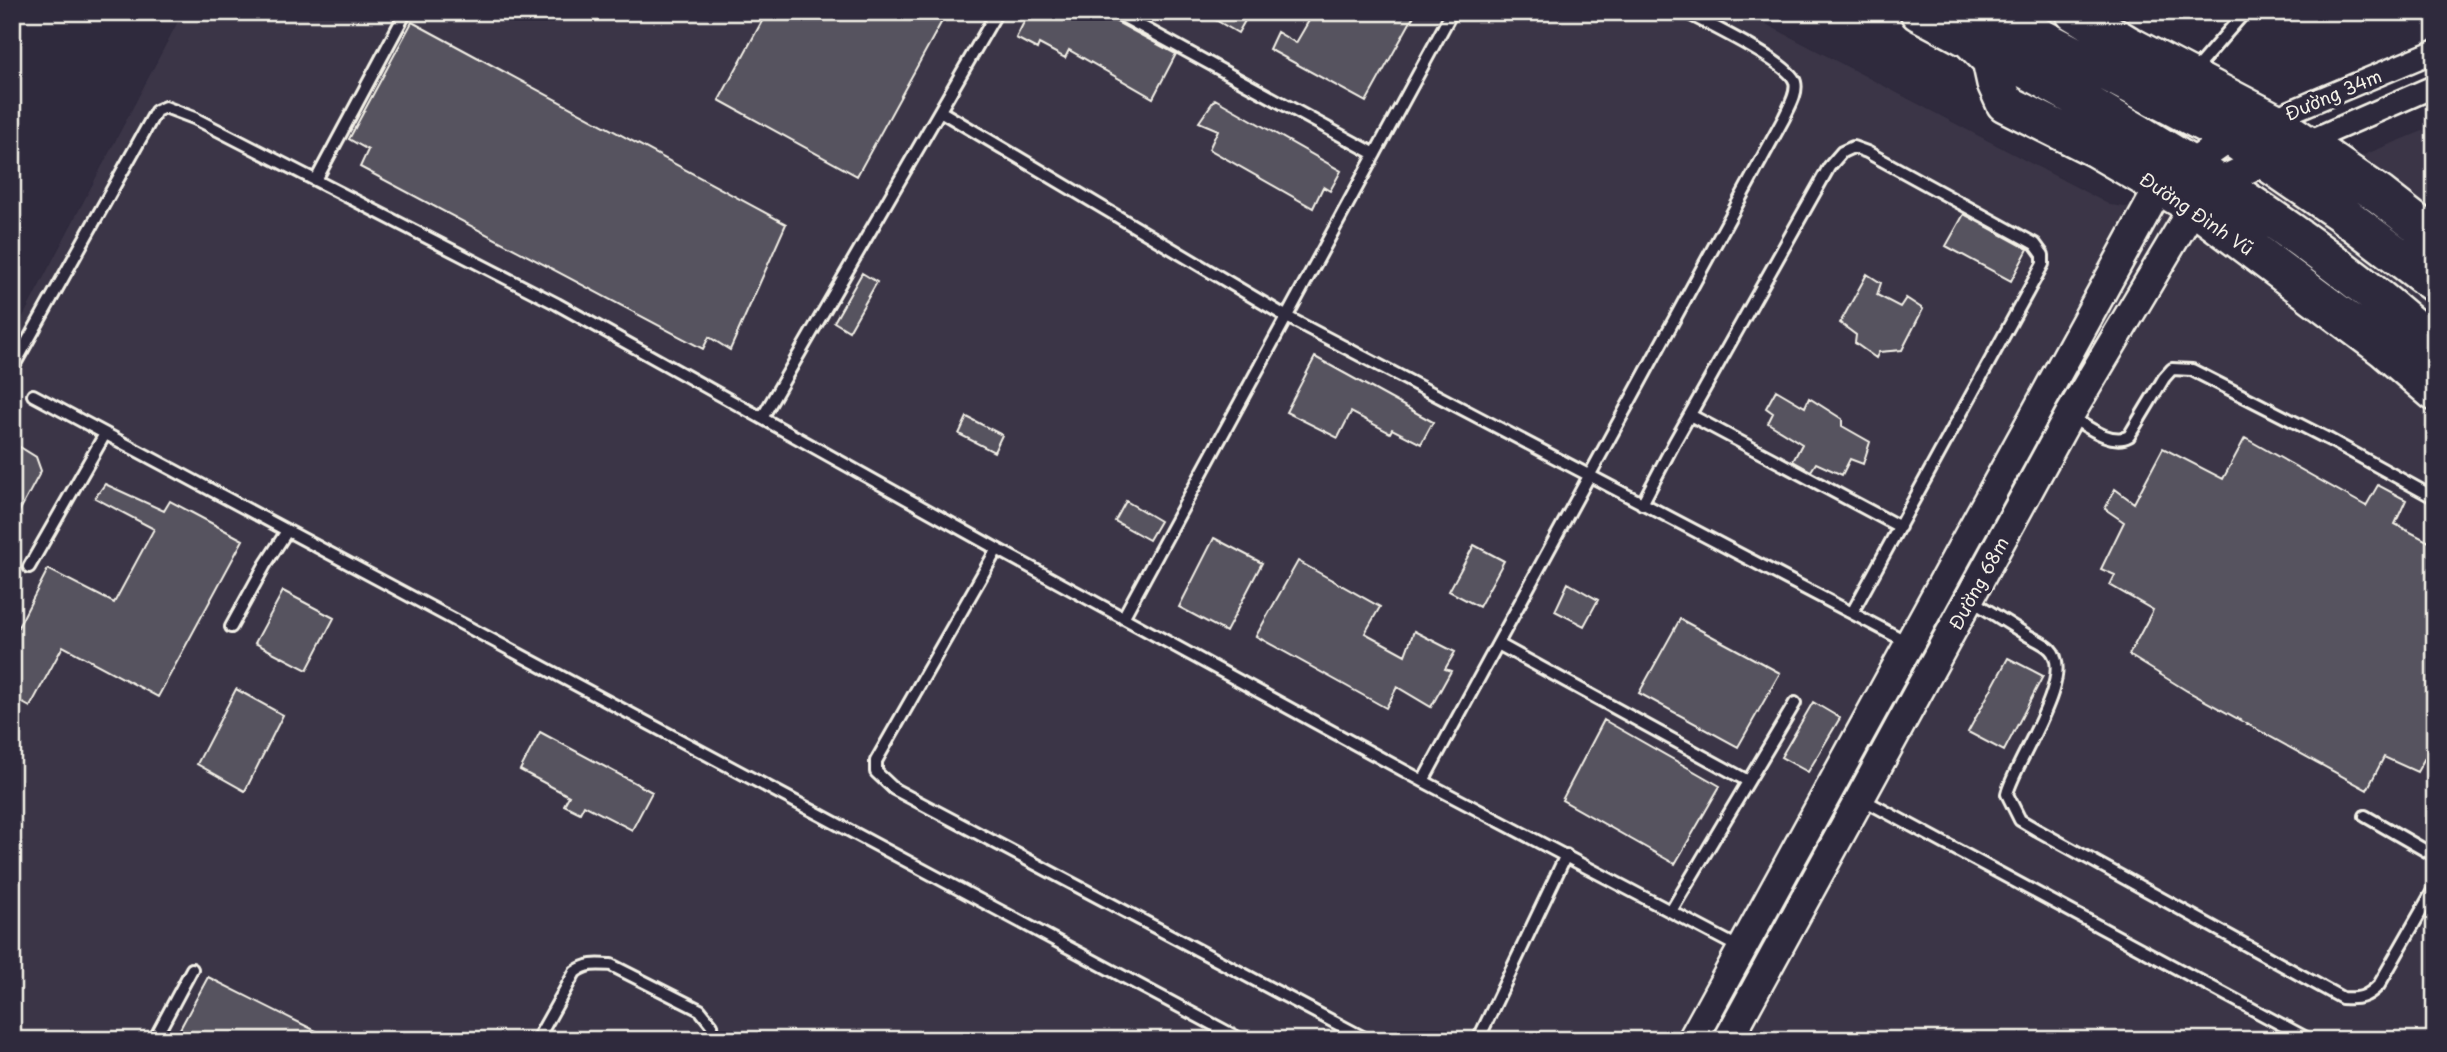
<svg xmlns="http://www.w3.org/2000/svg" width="2447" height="1052" font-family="'Playpen Sans',sans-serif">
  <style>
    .built { fill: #3b3647 }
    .building { fill: #56525f; stroke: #f4f1e8; stroke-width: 2 }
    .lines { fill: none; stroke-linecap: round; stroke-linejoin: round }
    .lane-casing { stroke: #f4f1e8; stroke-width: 16 }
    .street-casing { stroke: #f4f1e8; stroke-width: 26 }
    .secondary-casing { stroke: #f4f1e8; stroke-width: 33 }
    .highway-casing { stroke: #f4f1e8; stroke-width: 42 }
    .lane { stroke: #2f2a3d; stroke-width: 10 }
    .street { stroke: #2f2a3d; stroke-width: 21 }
    .secondary { stroke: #2f2a3d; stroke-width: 28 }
    .highway { stroke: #2f2a3d; stroke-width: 37 }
    .labels { text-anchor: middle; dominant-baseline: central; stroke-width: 7; stroke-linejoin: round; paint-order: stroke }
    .street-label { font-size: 18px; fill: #f4f1e8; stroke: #2f2a3d }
  </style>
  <rect width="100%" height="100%" fill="#2f2a3d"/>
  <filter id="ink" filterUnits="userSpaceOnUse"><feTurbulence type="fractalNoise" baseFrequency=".0143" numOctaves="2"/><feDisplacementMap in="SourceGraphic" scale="14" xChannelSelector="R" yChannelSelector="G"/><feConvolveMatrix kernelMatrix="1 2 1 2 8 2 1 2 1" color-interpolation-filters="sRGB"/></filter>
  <g filter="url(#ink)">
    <!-- built -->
    <path class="built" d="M183 12H1743L2110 205 2209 218 2435 126V1040H12V338Z"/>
    <!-- building -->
    <path class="building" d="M767 12H947L857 176 719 100Z
      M1029 12H1106L1111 19 1176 54 1153 98 1069 50 1065 58 1039 44 1037 49 1016 38Z
      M1202 12H1250L1238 33Z
      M1314 12H1416L1366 102 1269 49 1277 32 1296 43Z
      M412 22 786 224 730 350 709 337 703 349 360 167 368 150 349 139Z
      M1215 99 1341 171 1330 191 1323 187 1313 208 1209 149 1218 130 1199 122Z
      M1964 214 2028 249 2011 281 1946 246Z
      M862 273 877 282 849 331 834 322Z
      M1867 274 1881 283 1877 295 1900 307 1906 298 1923 309 1902 350 1879 352 1876 358 1855 343 1856 335 1840 323Z
      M1315 357 1433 422 1421 444 1392 429 1390 433 1351 412 1338 438 1286 412Z
      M1776 390 1805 407 1809 398 1842 419V426L1870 442 1863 464 1850 459 1842 475 1816 463 1811 471 1793 461 1802 444 1768 423 1773 413 1766 408Z
      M967 417 1002 435 994 452 959 434Z
      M2245 438 2366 506 2378 485 2406 500 2395 524 2435 545V740L2417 772 2384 757 2367 790 2187 691 2129 655 2153 610 2110 585 2115 575 2101 569 2124 522 2105 509 2115 489 2134 503 2163 448 2223 479Z
      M12 442 36 457 41 471 12 525Z
      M105 484 164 511 170 501 243 540 158 697 63 646 30 707 12 697V639L48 569 114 603 154 529 95 498Z
      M1126 501 1160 521 1149 540 1115 521Z
      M1214 538 1262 563 1226 632 1179 607Z
      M1474 545 1504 561 1479 607 1449 591Z
      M1298 561 1380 607 1365 633 1405 655 1414 631 1455 652 1445 669 1451 671 1431 707 1397 687 1386 708 1256 636Z
      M1568 583 1598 600 1584 626 1555 611Z
      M283 591 334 618 307 670 255 643Z
      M1680 619 1780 673 1738 747 1639 693Z
      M2008 658 2043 676 2004 751 1968 732Z
      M236 689 283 715 245 791 197 764Z
      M1813 702 1840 718 1808 772 1781 757Z
      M1604 720 1720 786 1675 864 1562 800Z
      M540 732 652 792 632 830 584 805 580 813 564 805 569 796 520 770Z
      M208 977 334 1040H174Z"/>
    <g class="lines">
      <defs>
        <path id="lane" d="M1115 12 1375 154
          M2193 72 2245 12
          M940 111 1287 317 1909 643
          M316 180 406 12
          M12 369 156 111 165 107 194 118 557 304 997 549 1423 781 1742 949
          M33 395 1242 1040
          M1690 415 1900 527
          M2069 416C2085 425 2111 446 2129 436L2164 378 2172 369 2192 370 2330 440 2435 498
          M762 418 997 12
          M1642 504 1674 443 1829 167 1842 152 1853 147 1867 152 2035 244 2043 255V264L1852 613
          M997 549 876 761V772L894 789 1368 1040
          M29 567 105 434
          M1971 600C1990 612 2008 623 2027 635 2034 639 2044 643 2050 649 2077 676 2014 763 2007 794L2020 820 2037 830 2342 998C2359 999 2366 998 2379 985L2435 887
          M1123 618 1452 12
          M231 627 265 565 287 531
          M1498 644 1748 781
          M1423 781 1784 118C1789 107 1798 93 1795 82 1790 63 1706 23 1685 12
          M1862 799 2310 1040
          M2365 816 2435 856
          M1671 911 1795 703
          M154 1040 192 969
          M537 1040 575 972C587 963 596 964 611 965L700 1010 712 1025 713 1040
          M1478 1040 1566 855"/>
        <path id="street" d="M2266 122 2435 51
          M2300 145 2435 86"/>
        <path id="secondary" d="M1692 1040 2160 186 2231 137
          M1728 1040 2069 416 2194 206 2217 183 2266 160"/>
        <path id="highway" d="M1919 12C2099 107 2284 209 2435 347
          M1991 12 2231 137 2340 212 2435 284
          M2074 12 2128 45 2271 120 2380 195 2435 238
          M1972 41 1991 60 1996 83 2005 103 2095 148 2194 206 2385 349 2435 392"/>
      </defs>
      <!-- lane casing -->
      <use href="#lane" class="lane-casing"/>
      <!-- street casing -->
      <use href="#street" class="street-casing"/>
      <!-- secondary casing -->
      <use href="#secondary" class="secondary-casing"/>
      <!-- highway casing -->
      <use href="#highway" class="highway-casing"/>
      <!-- lane -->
      <use href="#lane" class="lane"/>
      <!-- street -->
      <use href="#street" class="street"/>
      <!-- secondary -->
      <use href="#secondary" class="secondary"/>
      <!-- highway -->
      <use href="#highway" class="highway"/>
    </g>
  </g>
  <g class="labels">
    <!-- street labels -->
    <g class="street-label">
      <text transform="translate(2333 94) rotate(-23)">Đường 34m</text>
      <text transform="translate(2197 213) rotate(34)">Đường Đình Vũ</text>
      <text transform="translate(1978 583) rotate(-61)">Đường 68m</text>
    </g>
  </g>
  <!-- margin -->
  <rect width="2447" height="1052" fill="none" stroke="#2f2a3d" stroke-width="42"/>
  <rect x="21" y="21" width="2405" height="1010" fill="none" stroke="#f4f1e8" stroke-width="2.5" filter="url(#ink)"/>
</svg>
